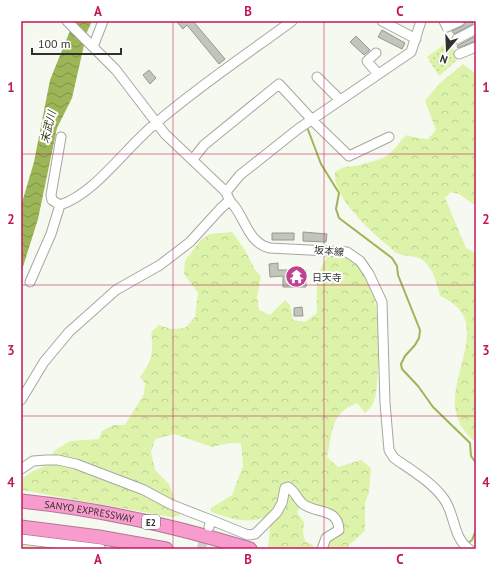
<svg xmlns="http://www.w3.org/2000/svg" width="497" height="570" font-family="'PT Sans','Noto Sans JP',sans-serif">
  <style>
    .forest { fill: url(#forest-crowns) }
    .park { fill: url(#park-dots) }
    .water { fill: url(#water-waves) }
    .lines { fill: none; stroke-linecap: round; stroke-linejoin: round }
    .stream { stroke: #9cb557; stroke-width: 2 }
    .building { fill: #c2c5bc; stroke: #94988e }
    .minor-tunnel { stroke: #ced1c8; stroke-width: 9; stroke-dasharray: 9 4.5; stroke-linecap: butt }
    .minor-casing { stroke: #a5a89f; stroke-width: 11 }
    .highway-casing { stroke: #b27796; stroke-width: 15 }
    .minor { stroke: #fff; stroke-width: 9 }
    .highway { stroke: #f89cce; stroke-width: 13 }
    .grid { fill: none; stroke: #c2185b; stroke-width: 1; stroke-opacity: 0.55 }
    .labels { text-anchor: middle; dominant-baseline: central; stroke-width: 4; stroke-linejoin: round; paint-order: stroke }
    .shield { fill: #fff; stroke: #6e6f6c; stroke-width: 1 }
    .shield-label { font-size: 9px; font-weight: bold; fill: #30312d }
    .street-label { font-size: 10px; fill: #30312d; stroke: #fff }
    .poi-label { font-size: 10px; fill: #30312d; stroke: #fff; text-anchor: start }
    .water-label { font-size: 11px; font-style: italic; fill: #323c15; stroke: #fff }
    .neatline { fill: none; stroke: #c2185b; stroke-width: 1.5 }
    .grid-label { font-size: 13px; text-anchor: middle; font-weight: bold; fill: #c2185b }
  </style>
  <defs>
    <pattern id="forest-crowns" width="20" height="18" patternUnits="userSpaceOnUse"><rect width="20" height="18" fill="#ddf3a9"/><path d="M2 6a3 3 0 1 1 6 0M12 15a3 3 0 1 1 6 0" fill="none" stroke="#bed192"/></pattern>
    <pattern id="park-dots" width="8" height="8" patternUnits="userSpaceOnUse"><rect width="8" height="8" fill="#ddf3a9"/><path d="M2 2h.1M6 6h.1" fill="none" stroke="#bed192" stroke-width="1.8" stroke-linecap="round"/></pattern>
    <pattern id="water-waves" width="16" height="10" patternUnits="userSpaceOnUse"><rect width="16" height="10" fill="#9cb557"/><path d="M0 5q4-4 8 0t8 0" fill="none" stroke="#809448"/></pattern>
  </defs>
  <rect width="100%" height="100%" fill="#f5f9ef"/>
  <!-- forest -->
  <path class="forest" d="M463 64 475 73 476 79V203L473 204 459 194 451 192 445 198 466 248 476 253V443C468 435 460 428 457 416 444 376 497 320 440 296 437 285 434 271 425 262 418 255 408 257 399 254 395 253 391 248 387 245 369 230 332 196 335 172 346 164 348 168 359 165 366 163 375 161 383 158 394 153 398 142 407 135L417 138 428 139 436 130 425 101 439 84Z
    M232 232 245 250 255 270 261 276 257 297 259 310 270 315 285 300 290 305 293 320 305 322 317 313C317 290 314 272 330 254 339 255 348 255 355 262 364 269 371 285 374 297 379 311 380 387 374 401 372 406 369 409 365 413L357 403C329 414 333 433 327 457L338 467 361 460 371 468 369 493 365 503V531L350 544 347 549H326L325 543 339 533 336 514 300 506 297 513 304 522 303 532 305 541 313 545 314 549H268L270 527 263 518C244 524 229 518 211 512V508L232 495 243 466 241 443H230L212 447 174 434 155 439 151 452 155 470 169 484 180 515 171 517 21 490V479L33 471 50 464 54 451 70 441 99 439 102 431 113 425H125L144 394 145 383 140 377C152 361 154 352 151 332L159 325 171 329 185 328 195 317 198 293 184 274 185 261 200 241 210 234Z
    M21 545 66 549H21Z"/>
  <!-- park -->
  <path class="park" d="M449 41 458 59 439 76 427 57Z"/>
  <!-- water -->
  <path class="water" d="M74 21H92L87 32 72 98 57 128 38 219 21 273V206L34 162 50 80Z"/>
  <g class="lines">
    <!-- stream -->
    <path class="stream" d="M307 127 321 164 339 193 336 209 339 218 392 258 397 266 398 275 420 330 419 338 415 345 405 356 401 364 402 369 418 386 433 407 470 443 471 456 476 463
      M468 543 472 540 476 530"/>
  </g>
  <!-- building -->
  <path class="building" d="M176 21H193L225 59 219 64 187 25 183 29Z
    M466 21H472L473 24 454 34 452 31 463 26Z
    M382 30 405 43 402 49 378 37Z
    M356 36 370 50 364 55 350 42Z
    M476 36V41L458 48 457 46Z
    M149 70 156 78 150 84 143 75Z
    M303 232 327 234 326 242 303 241Z
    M272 233H294V240H272Z
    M278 263V270H306V287H283V276L270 277 269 264Z
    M302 307 303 316H294V308Z"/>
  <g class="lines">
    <!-- minor-tunnel -->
    <path class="minor-tunnel" d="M201 549 207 532"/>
    <defs>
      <path id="minor" d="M67 21 116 70 165 134 226 192C229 200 230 201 235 207 246 222 250 244 270 248L347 252 360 261 369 274 382 302 385 403 389 450 394 458C411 470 432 482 444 499 455 514 453 538 469 549
        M382 21 416 39
        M444 21 447 27 460 21
        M457 39 476 29
        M93 47 103 21
        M376 53 367 61 378 74
        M459 54 476 47
        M317 77 340 100
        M61 137 51 195 52 200 60 205C96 193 126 147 156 123 199 86 247 54 292 21
        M193 159 204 145 279 84 315 123 349 156 389 137
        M226 192 240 175 298 129 411 52 421 21
        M30 282 51 234 60 205
        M21 400 44 362 69 332 116 290 160 265 190 242 221 208 229 201
        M21 469 33 461 46 460H58L76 464 144 490 170 504 211 520
        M209 527 211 520 248 535 255 534 277 512 282 503 285 488 288 487C295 491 297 499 303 504 316 514 338 507 339 530L326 538 322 549
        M21 539 101 549"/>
      <g id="highway">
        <path id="s1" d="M21 501C99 509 175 526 250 549"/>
        <path d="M21 527 99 537 166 549"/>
      </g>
    </defs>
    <!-- minor casing -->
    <use href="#minor" class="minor-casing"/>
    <!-- highway casing -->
    <use href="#highway" class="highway-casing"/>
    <!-- minor -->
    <use href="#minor" class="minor"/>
    <!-- highway -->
    <use href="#highway" class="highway"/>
  </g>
  <!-- grid -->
  <path class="grid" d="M173 21V549M324 21V549M21 154H476M21 285H476M21 416H476"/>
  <!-- icons -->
  <defs>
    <symbol id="temple-disc" viewBox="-11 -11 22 22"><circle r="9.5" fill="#bf418f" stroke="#fff"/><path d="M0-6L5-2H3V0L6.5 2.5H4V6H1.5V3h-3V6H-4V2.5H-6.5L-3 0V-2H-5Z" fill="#fff"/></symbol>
  </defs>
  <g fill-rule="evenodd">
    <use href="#temple-disc" x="284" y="264" width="25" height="25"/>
  </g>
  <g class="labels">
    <!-- shield labels -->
    <rect class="shield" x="142" y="515" width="18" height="14" rx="3"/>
    <g class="shield-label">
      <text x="151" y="522">E2</text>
    </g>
    <!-- street labels -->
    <g class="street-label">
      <text transform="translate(329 251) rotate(5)">坂本線</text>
      <text stroke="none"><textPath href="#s1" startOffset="69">SANYO EXPRESSWAY</textPath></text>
    </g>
    <!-- poi labels -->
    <g class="poi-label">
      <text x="312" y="277">日天寺</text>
    </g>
    <!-- water labels -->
    <g class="water-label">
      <text transform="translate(48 127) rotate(-76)">末武川</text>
    </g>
  </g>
  <!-- border -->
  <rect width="497" height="570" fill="none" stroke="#ffffff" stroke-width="44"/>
  <!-- north arrow -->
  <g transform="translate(447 50) rotate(199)" stroke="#ffffff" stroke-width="3" paint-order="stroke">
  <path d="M0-3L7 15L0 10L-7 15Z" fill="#30312d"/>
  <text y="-6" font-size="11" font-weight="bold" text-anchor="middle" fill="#30312d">N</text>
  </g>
  <!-- scale -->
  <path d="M32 48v6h89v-6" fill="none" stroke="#30312d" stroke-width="2"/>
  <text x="38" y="48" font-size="12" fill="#30312d" stroke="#ffffff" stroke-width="3" paint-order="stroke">100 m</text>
  <rect x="22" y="22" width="453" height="526" class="neatline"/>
  <g class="grid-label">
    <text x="98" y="16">A</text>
    <text x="248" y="16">B</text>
    <text x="400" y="16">C</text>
    <text x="11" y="92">1</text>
    <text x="486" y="92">1</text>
    <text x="11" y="224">2</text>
    <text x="486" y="224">2</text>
    <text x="11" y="355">3</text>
    <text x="486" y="355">3</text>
    <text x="11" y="487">4</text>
    <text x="486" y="487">4</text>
    <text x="98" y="564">A</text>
    <text x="248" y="564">B</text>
    <text x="400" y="564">C</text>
  </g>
</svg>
